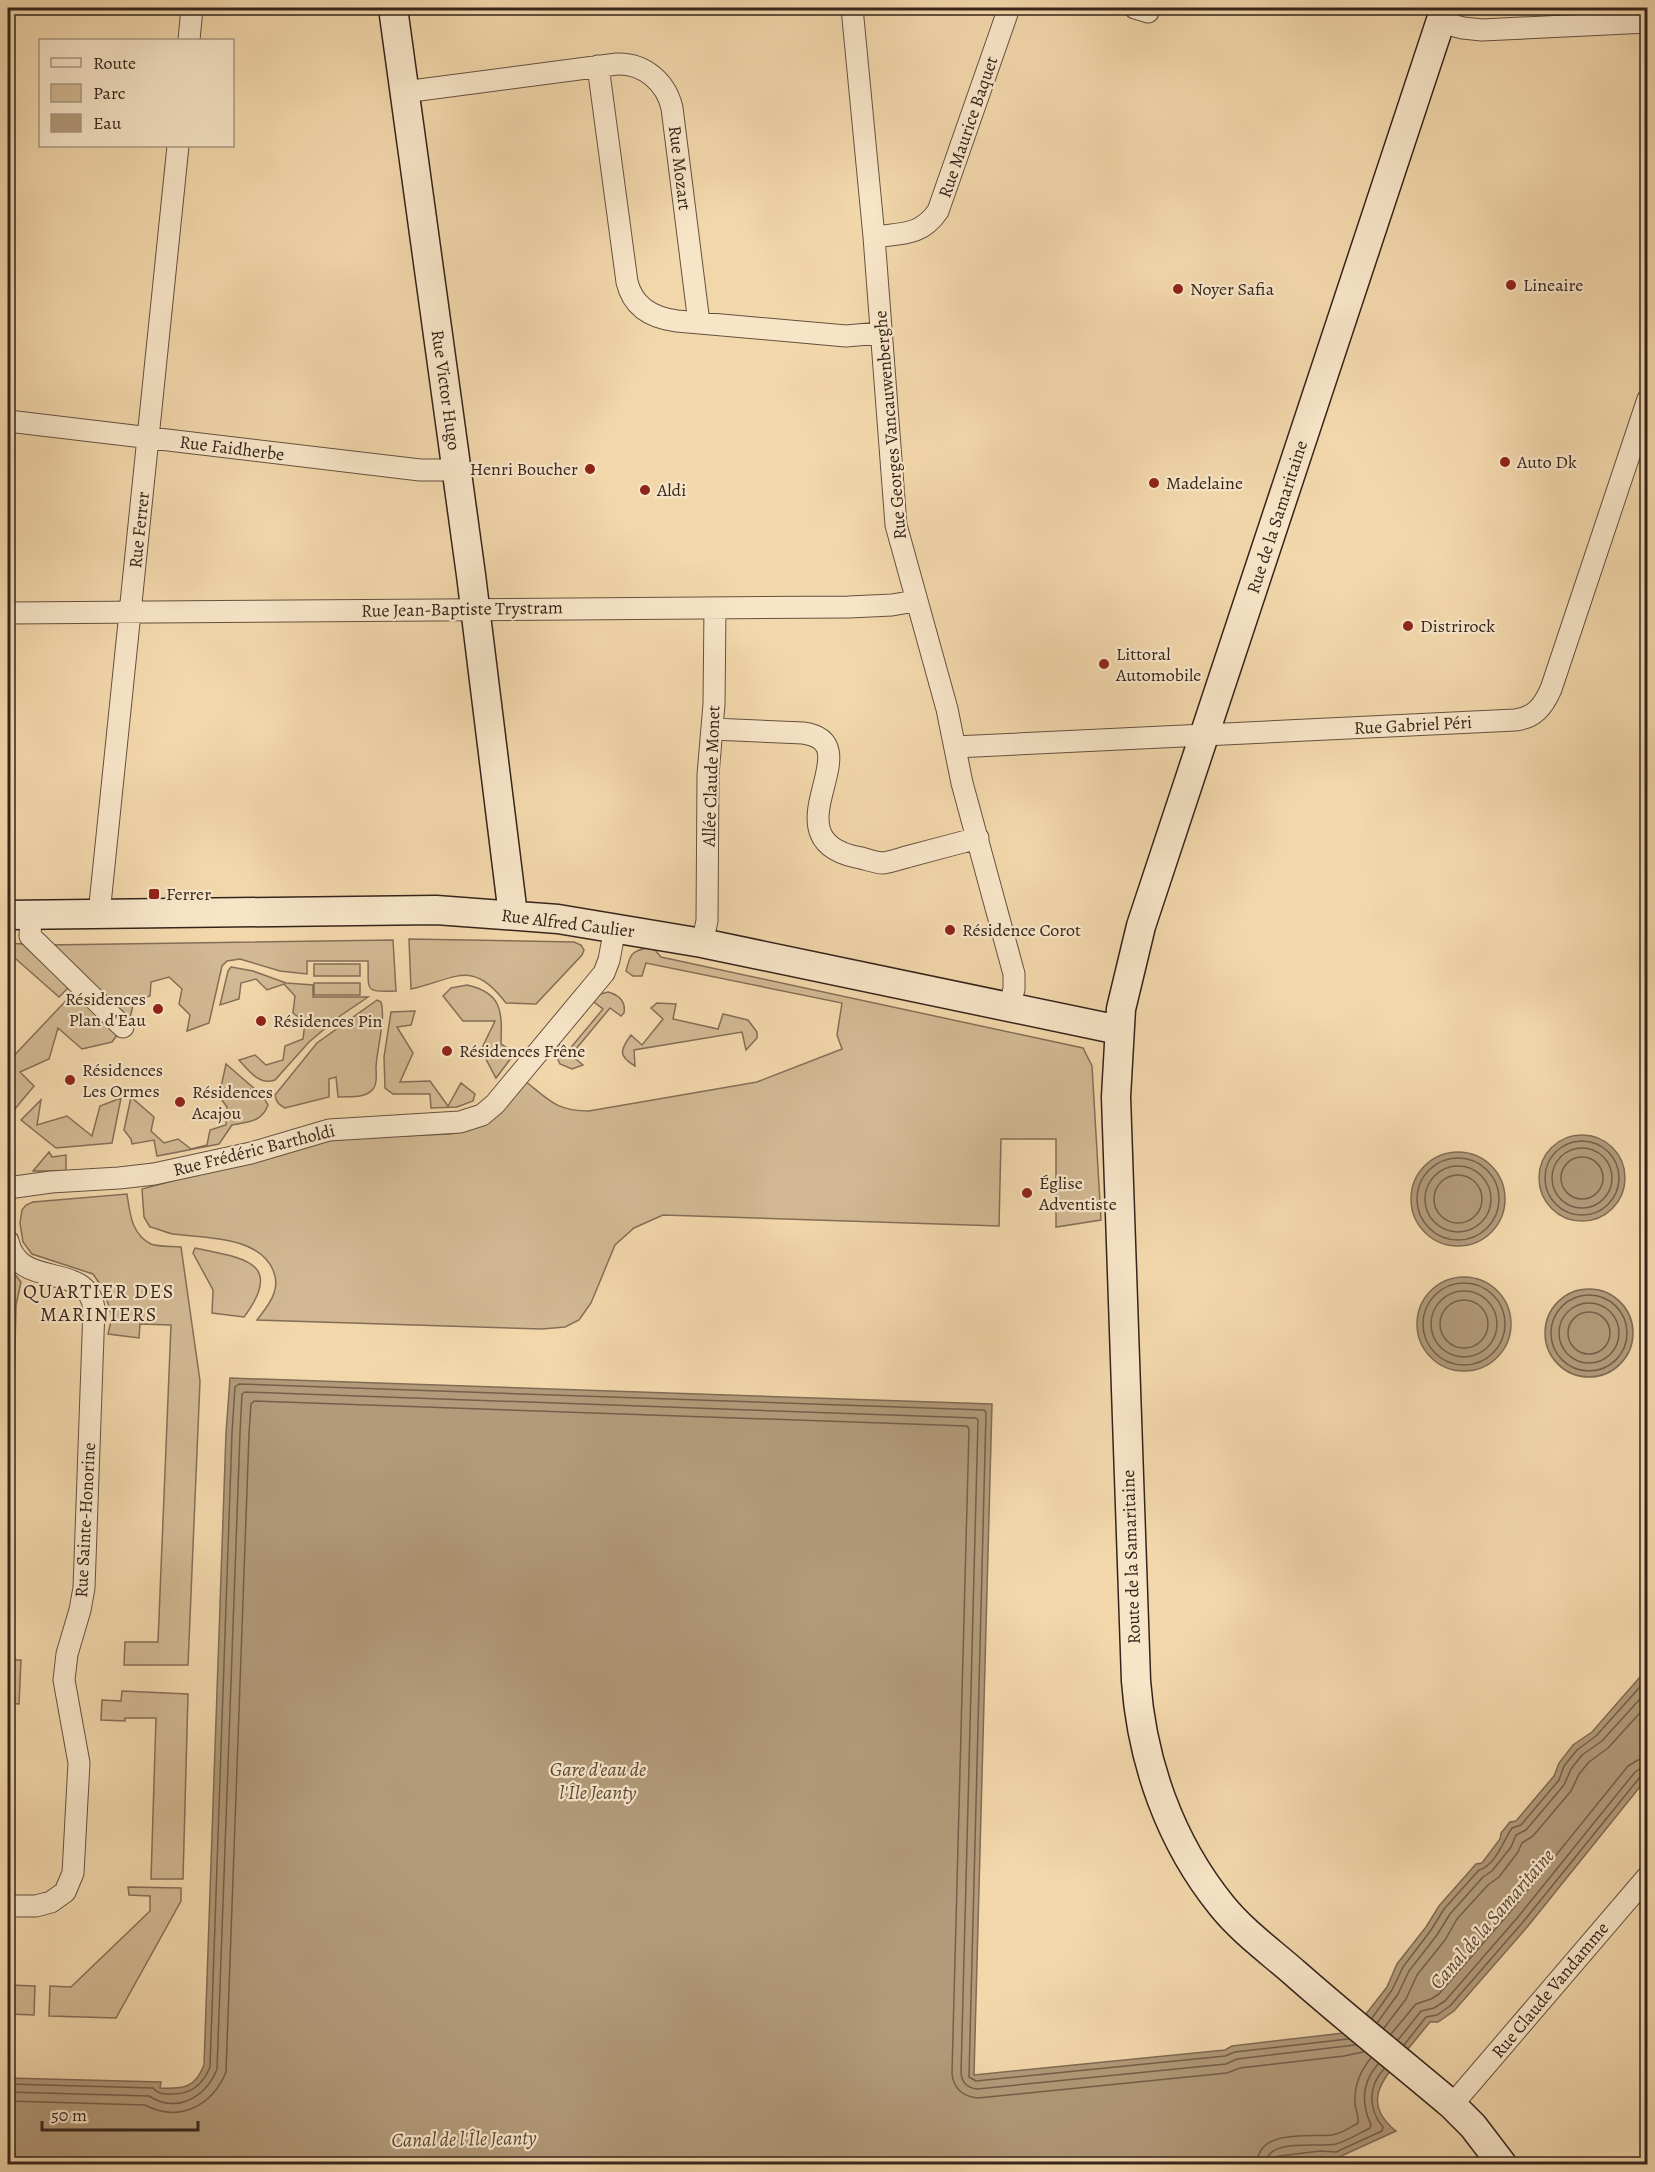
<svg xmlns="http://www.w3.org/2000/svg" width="1655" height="2172" font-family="Alegreya,serif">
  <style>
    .green { fill: #d2b993; stroke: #846e57; stroke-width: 1.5 }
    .water { fill: #b29a7a; stroke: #806b54; stroke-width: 1.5 }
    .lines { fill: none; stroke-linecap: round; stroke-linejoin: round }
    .shore { stroke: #745f4a; stroke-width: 1.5 }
    .street-casing { stroke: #65513f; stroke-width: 23 }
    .secondary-casing { stroke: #36241b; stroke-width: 31 }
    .street { stroke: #f7e5c8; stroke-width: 21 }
    .secondary { stroke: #f7e5c8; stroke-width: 28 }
    .poi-dot { fill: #8f2418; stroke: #f7e5c8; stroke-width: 2 }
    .labels { text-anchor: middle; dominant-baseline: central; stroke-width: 4.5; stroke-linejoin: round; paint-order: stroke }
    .street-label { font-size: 18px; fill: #36241b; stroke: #f7e5c8 }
    .poi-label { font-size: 18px; fill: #36241b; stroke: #f7e5c8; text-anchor: start }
    .neighbourhood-label { font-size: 20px; letter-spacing: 1.5px; fill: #36241b; stroke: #f7e5c8 }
    .water-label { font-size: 20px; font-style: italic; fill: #5b4738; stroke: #f7e5c8 }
  </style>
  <rect width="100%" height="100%" fill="#f2d7ab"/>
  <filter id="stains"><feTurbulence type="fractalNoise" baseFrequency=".00333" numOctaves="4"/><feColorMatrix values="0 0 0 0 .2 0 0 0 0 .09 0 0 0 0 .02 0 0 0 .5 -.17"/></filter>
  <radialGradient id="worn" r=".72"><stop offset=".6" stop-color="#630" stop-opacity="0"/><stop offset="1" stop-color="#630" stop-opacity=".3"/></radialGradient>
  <!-- green -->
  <path class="green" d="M409 939 574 942 581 945 584 950 582 955 536 1004 506 1003C472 958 456 979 411 989Z
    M393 940 396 991C363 993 369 990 368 961H307V974L280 971 240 959 227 961 222 966 209 1023 187 1031 190 1015 179 1004 182 989 169 977 151 982 150 996 134 1001 130 1018 48 945Z
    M8 943 23 944 69 987 59 997 8 952Z
    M647 948 655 950 661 957 1083 1048 1092 1066 1101 1220 1056 1227V1139H1001L999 1226 663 1215 634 1228 615 1245 591 1303 579 1320 565 1327 542 1329 257 1320C263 1312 271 1303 274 1293 277 1285 276 1277 273 1270 259 1236 204 1238 173 1234 165 1232 158 1229 150 1227L144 1217 142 1189 318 1142 349 1138 450 1134 476 1127 525 1081C549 1100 556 1111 589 1111L757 1082 842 1049 837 1035 842 1003 646 963 642 976H633L626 971C630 955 631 951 647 948Z
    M314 964H360V976H314Z
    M231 967 253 971 286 983 313 985V997H368L340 1016 309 1042 275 1080C260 1086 249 1071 239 1060L255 1055 266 1065 283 1060 285 1046 303 1039 305 1022 293 1013 295 996 284 984 267 990 256 979 241 983 239 999 220 1005 228 971Z
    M314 983H360V995H314Z
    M467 985C503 993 502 1012 501 1044L515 1053 496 1078 481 1050 495 1021H463L443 996 451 988Z
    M75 991 120 1031 112 1042 82 1049 58 1028 49 1059 20 1072 34 1086 9 1116 8 1062Z
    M608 992C619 995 626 1001 624 1013L621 1016 610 1008 571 1055 583 1065 572 1069 560 1064 554 1052 557 1043 568 1051 603 1009 591 1000 597 995Z
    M377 1000 381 1002C386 1018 377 1048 376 1067 376 1073 378 1084 373 1089 365 1099 349 1096 338 1097L336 1077 329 1079V1097L285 1108C279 1105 276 1102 275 1095L317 1043Z
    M657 1003 676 1004 673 1019 718 1029 723 1014 748 1020 757 1032V1038L746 1050 742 1032 634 1050 635 1066C618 1056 620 1050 631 1035L642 1045 663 1019 651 1008Z
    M415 1011 411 1025 397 1027 413 1053 400 1082 430 1081 448 1106 461 1083 475 1094 473 1101 457 1107 431 1108 430 1094H393L385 1088 384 1057 391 1012Z
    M226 1064 263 1096 268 1105C262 1122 248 1122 232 1125L219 1144 157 1156 154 1140 132 1144 131 1139 124 1130 131 1097 154 1117 151 1131 164 1143 178 1139 191 1149 207 1145 210 1130 226 1125 227 1107 219 1096Z
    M121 1098 112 1143 56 1148 21 1120 41 1100 37 1125 67 1116 92 1136 100 1106Z
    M49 1152 52 1157 66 1155V1171H33Z
    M127 1194C130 1213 131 1234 151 1244 159 1247 172 1246 181 1247L200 1381 188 1665H124L125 1642H158L171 1325 140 1324 139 1338 108 1334 112 1317 104 1290 93 1274 32 1254 23 1242 20 1223 22 1210 26 1205 33 1202Z
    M195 1248C241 1258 286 1261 244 1317L212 1313 213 1290 193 1253Z
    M8 1266 21 1282 16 1305 10 1562H8Z
    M8 1660H21L19 1704 8 1703Z
    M122 1691 188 1694 183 1879H151L156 1718H125V1721L101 1720 102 1700 121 1701Z
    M128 1887 181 1888V1901L116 2018 49 2016 50 1986 71 1987 150 1911V1896L129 1895Z
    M8 1985 35 1986 34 2015 8 2014Z"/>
  <!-- water -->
  <path class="water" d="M1539 1178a43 43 0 1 1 86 0a43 43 0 1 1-86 0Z
    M1411 1199a47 47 0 1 1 94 0a47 47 0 1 1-94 0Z
    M1417 1324a47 47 0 1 1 94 0a47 47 0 1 1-94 0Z
    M1545 1333a44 44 0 1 1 88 0a44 44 0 1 1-88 0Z
    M230 1378 992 1404 974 2075 1225 2050 1232 2046 1352 2032 1387 1987 1397 1964 1426 1927 1439 1906 1476 1864 1482 1863 1500 1839 1501 1833 1510 1822 1516 1821 1554 1776 1559 1763 1573 1745 1592 1732 1647 1669V1778L1528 1926 1454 2011 1438 2022H1430C1421 2033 1412 2044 1403 2055 1381 2081 1362 2104 1396 2131L1337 2158 1320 2157 1254 2164H8V2078L161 2082 160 2088C184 2089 195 2088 204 2065L226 1433Z"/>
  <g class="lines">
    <!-- shore -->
    <path class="shore" d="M1545 1178a37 37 0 1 1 74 0a37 37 0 1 1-74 0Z
      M1552 1178a30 30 0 1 1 60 0a30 30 0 1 1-60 0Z
      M1561 1178a21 21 0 1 1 42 0a21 21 0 1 1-42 0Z
      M1417 1199a41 41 0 1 1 82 0a41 41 0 1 1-82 0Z
      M1425 1199a33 33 0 1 1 66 0a33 33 0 1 1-66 0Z
      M1434 1199a24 24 0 1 1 48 0a24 24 0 1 1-48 0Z
      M1423 1324a41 41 0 1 1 82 0a41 41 0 1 1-82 0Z
      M1431 1324a33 33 0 1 1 66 0a33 33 0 1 1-66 0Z
      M1551 1333a38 38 0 1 1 76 0a38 38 0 1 1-76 0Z
      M1440 1324a24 24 0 1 1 48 0a24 24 0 1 1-48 0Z
      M1559 1333a30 30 0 1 1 60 0a30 30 0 1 1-60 0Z
      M1568 1333a21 21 0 1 1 42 0a21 21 0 1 1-42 0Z
      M1372 2018 1392 1990 1403 1967 1431 1930 1444 1909 1479 1870C1496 1865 1503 1841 1512 1828L1521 1825 1559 1780 1564 1766 1577 1750 1596 1736 1648 1678
      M1377 2023 1398 1994 1409 1971 1437 1935 1450 1914 1483 1877 1492 1871 1511 1847 1516 1835 1526 1830 1564 1785 1571 1769 1582 1755 1602 1741 1648 1690
      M1384 2028 1406 1999 1417 1975 1445 1940 1457 1919 1488 1885 1499 1877 1518 1852 1522 1843 1533 1836 1571 1791 1579 1774 1589 1762 1608 1748 1648 1704
      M1391 2034 1416 2004 1431 1999 1439 1994 1511 1911 1628 1766 1638 1760 1648 1758
      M1398 2040 1421 2011 1434 2008 1445 2001 1518 1917 1635 1772 1641 1768 1648 1767
      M1404 2045 1426 2017 1437 2015 1450 2006 1523 1922 1640 1777 1648 1775
      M8 2084 153 2088C158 2094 162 2094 170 2094 191 2095 203 2085 210 2067L232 1433 235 1387 239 1384 984 1410 986 1413 969 2077 976 2081 1225 2056 1235 2052 1348 2039
      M8 2092 149 2096C177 2114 206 2097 217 2069L240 1433 242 1394 245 1392 976 1418 978 1420 961 2073C962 2083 967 2088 977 2089L1226 2064 1237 2059 1355 2045
      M8 2101 145 2105C179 2123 212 2106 226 2072L249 1434 251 1404 254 1401 967 1426 969 1429 952 2073C953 2088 963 2097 978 2098L1227 2073 1240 2068 1344 2056 1363 2052
      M1257 2164C1258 2129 1308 2137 1332 2135 1341 2134 1351 2127 1358 2123 1359 2117 1356 2111 1355 2104 1354 2087 1360 2071 1371 2058
      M1266 2164C1267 2137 1318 2148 1336 2144 1347 2141 1360 2133 1370 2128L1371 2125C1361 2103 1362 2082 1378 2064
      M1273 2164 1274 2159 1279 2156 1320 2151 1336 2152 1382 2131 1383 2127C1368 2109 1368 2086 1384 2069"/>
    <defs>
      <path id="street" d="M852 8 874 237 896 525 947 709 962 783 1014 974V989L1009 1008
        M1135 8 1148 12
        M1440 22 1463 28 1482 30 1648 22
        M189 40 192 8
        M598 66 627 282C633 307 652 318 677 321L846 336 880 333
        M404 92 617 64C644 63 666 82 672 108L699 323
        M874 237C902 233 921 236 938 211L1009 8
        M8 421 420 470H457
        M8 613 849 607 892 605 915 601
        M712 729 803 733C874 743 766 837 856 857 864 858 875 863 883 863 892 862 902 858 910 856 933 850 955 844 978 838
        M955 747 1515 720C1534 718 1543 707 1551 689L1648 399
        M99 914 178 146
        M31 915 30 936 123 1027
        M702 943 707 921 708 775 714 704 715 608
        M8 1188 51 1182 119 1178 154 1174 251 1153 329 1130 460 1122 482 1115 495 1104 604 973 609 960 615 928
        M8 1241C19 1291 86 1260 94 1308L84 1588 80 1610 67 1654 64 1680 79 1763 73 1873 65 1892 51 1902 36 1906H8
        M1452 2105 1648 1876"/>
      <path id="secondary" d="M393 8 471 575 513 915
        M1445 8 1141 926 1121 1009 1116 1097 1136 1681C1142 1762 1170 1842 1222 1906 1243 1932 1271 1952 1296 1974 1347 2019 1400 2061 1452 2105L1473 2126 1502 2164
        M8 915 436 910 558 919 702 943 1119 1030"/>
    </defs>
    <!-- street casing -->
    <use href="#street" class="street-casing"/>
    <!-- secondary casing -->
    <use href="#secondary" class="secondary-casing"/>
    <!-- street -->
    <use href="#street" class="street"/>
    <!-- secondary -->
    <use href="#secondary" class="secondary"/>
  </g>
  <!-- markers -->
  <g class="poi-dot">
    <circle cx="1511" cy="285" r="6"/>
    <circle cx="1178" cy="289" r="6"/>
    <circle cx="1505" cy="462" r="6"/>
    <circle cx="590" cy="469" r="6"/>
    <circle cx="1154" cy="483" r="6"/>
    <circle cx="645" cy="490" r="6"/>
    <circle cx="1408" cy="626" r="6"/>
    <circle cx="1104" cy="664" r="6"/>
    <rect x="148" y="888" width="12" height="12" rx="3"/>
    <circle cx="950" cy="930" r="6"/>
    <circle cx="158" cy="1009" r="6"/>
    <circle cx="261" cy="1021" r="6"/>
    <circle cx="447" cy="1051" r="6"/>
    <circle cx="70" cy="1080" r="6"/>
    <circle cx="180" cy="1102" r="6"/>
    <circle cx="1027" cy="1193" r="6"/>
  </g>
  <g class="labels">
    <!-- street labels -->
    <g class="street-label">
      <text transform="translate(968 127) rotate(-71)">Rue Maurice Baquet</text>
      <text transform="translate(680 168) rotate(83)">Rue Mozart</text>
      <text transform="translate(446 390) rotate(82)">Rue Victor Hugo</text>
      <text transform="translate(890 425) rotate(-95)">Rue Georges Vancauwenberghe</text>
      <text transform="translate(232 448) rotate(7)">Rue Faidherbe</text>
      <text transform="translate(1277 517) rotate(-72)">Rue de la Samaritaine</text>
      <text transform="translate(139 530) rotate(-84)">Rue Ferrer</text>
      <text transform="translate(462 609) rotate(-1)">Rue Jean-Baptiste Trystram</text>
      <text transform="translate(1413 725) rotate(-3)">Rue Gabriel Péri</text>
      <text transform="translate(711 776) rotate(-88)">Allée Claude Monet</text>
      <text transform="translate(568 923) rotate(7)">Rue Alfred Caulier</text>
      <text transform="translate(254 1150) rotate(-14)">Rue Frédéric Bartholdi</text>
      <text transform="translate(85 1520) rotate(-87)">Rue Sainte-Honorine</text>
      <text transform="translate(1131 1557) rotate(-92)">Route de la Samaritaine</text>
      <text transform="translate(1550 1990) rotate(-50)">Rue Claude Vandamme</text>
    </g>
    <!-- poi labels -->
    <g class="poi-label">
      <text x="1523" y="285">Lineaire</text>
      <text x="1190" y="289">Noyer Safia</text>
      <text x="1517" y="462">Auto Dk</text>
      <text x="578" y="469" text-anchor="end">Henri Boucher</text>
      <text x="1166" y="483">Madelaine</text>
      <text x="657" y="490">Aldi</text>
      <text x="1420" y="626">Distrirock</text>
      <text x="1116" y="654">Littoral<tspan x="1116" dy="21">Automobile</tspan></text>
      <text x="166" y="894">Ferrer</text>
      <text x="962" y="930">Résidence Corot</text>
      <text x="146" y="999" text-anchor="end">Résidences<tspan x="146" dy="21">Plan d'Eau</tspan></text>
      <text x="273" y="1021">Résidences Pin</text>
      <text x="459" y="1051">Résidences Frêne</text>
      <text x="82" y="1070">Résidences<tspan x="82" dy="21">Les Ormes</tspan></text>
      <text x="192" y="1092">Résidences<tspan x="192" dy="21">Acajou</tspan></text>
      <text x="1039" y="1183">Église<tspan x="1039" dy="21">Adventiste</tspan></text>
    </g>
    <!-- neighbourhood labels -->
    <g class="neighbourhood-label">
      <text x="99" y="1291">QUARTIER DES<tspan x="99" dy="23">MARINIERS</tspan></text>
    </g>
    <!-- water labels -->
    <g class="water-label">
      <text x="598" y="1769">Gare d'eau de<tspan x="598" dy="23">l'Île Jeanty</tspan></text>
      <text transform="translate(1492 1919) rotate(-49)">Canal de la Samaritaine</text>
      <text transform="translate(464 2139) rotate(-1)">Canal de l'Île Jeanty</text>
    </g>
  </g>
  <!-- margin -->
  <rect width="1655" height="2172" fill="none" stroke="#f2d7ab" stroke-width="30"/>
  <rect x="9" y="9" width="1637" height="2154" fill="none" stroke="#36241b" stroke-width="3"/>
  <rect x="15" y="15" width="1625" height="2142" fill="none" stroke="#36241b" stroke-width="1.5"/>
  <!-- legend -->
  <rect x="39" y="39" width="195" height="108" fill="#f7e5c8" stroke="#aa9883" stroke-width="1.5"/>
  <rect x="51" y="58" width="30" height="9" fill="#f7e5c8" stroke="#aa9883" stroke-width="1.5"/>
  <text x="93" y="69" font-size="18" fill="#36241b">Route</text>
  <rect x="51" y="84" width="30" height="18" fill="#d2b993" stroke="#aa9883" stroke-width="1.5"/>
  <text x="93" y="99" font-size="18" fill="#36241b">Parc</text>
  <rect x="51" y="114" width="30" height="18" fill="#b29a7a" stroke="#aa9883" stroke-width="1.5"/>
  <text x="93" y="129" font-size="18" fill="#36241b">Eau</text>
  <!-- scale -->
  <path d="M42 2121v9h156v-9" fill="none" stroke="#36241b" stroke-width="3"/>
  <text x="51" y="2121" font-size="18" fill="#36241b" stroke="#f7e5c8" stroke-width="4.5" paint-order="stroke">50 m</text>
  <rect width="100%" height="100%" filter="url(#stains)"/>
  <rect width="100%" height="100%" fill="url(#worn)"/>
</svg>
